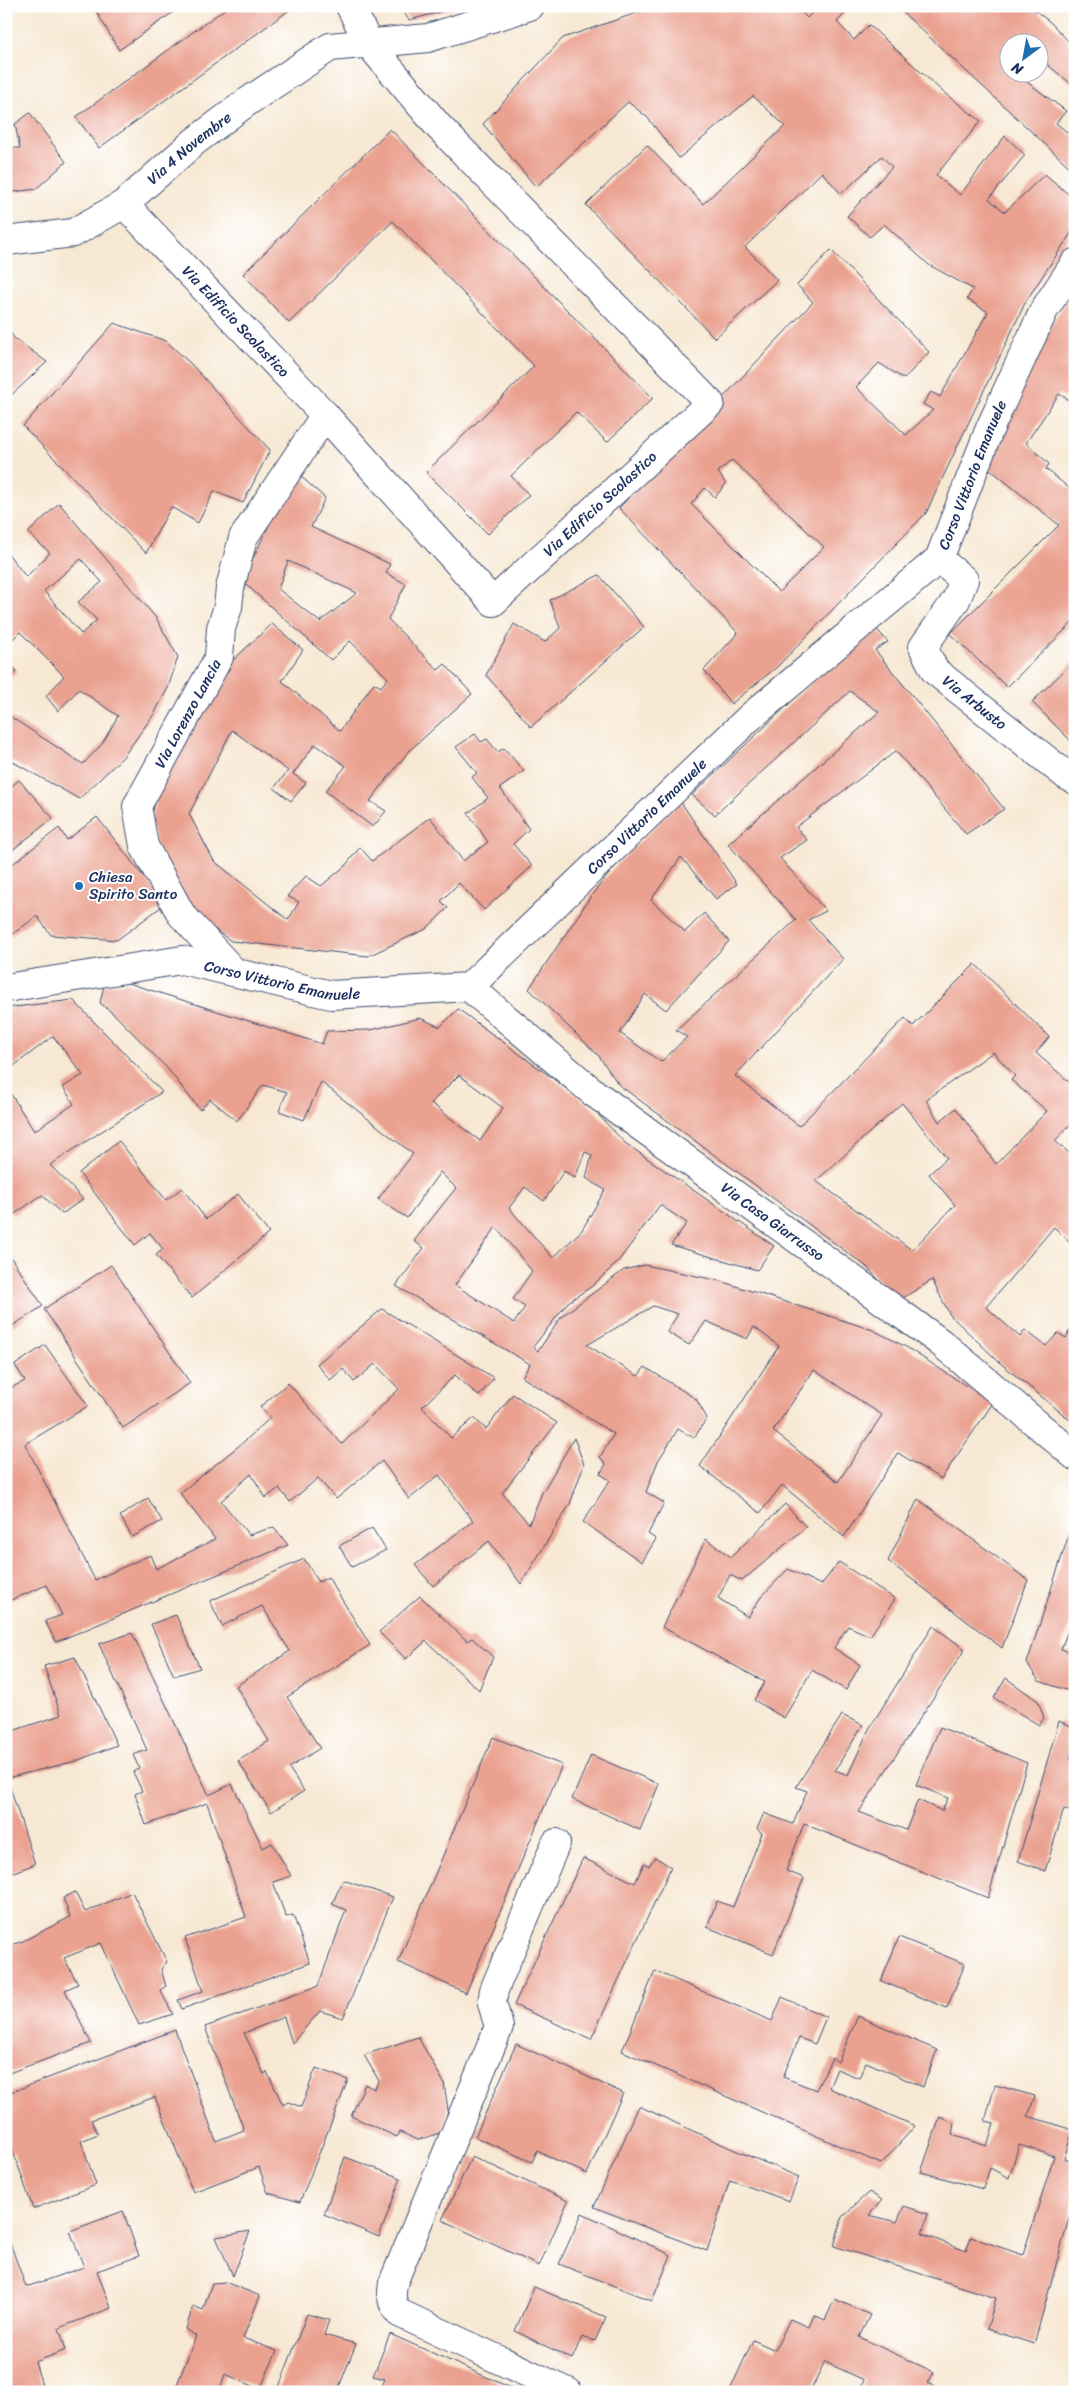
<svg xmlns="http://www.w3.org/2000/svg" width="1081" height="2398" font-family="Sriracha,sans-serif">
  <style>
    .building { fill: #eaa190; fill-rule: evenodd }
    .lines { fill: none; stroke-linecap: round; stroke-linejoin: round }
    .street-casing { stroke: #3c4b70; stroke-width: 30 }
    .street { stroke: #fff; stroke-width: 28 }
    .poi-dot { fill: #1f6fb2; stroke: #fff; stroke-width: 2 }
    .labels { text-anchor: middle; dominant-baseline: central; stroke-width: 4; stroke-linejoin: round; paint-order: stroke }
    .street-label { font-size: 15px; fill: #1b2f5e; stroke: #fff }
    .poi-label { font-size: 15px; fill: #1b2f5e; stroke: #fff; text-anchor: start }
  </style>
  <rect width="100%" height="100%" fill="#fff"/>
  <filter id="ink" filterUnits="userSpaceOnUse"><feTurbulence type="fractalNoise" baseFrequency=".02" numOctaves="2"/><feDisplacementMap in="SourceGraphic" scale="10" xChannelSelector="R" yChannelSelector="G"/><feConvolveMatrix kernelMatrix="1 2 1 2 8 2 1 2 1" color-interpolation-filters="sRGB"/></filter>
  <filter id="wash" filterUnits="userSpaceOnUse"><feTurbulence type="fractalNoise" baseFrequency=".0096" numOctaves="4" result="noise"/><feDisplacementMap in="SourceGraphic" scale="20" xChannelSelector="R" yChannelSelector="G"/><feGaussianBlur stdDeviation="1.12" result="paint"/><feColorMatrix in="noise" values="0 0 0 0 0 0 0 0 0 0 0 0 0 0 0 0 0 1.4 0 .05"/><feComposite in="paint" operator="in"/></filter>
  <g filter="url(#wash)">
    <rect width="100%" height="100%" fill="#f7e8d3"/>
    <g id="blocks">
      <!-- building -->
      <path class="building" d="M93 6H182L119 50Z
        M229 6H295L99 148 76 117Z
        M399 6H460V7L409 20Z
        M657 6H796L807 18 819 6H845L849 9 837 22 854 40 869 25 943 92 981 121 936 175 960 195 1005 136 1025 155 989 199 1005 212 1045 174 1075 200V227L1026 301 926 513 777 667 731 704 704 670 738 633 619 508 813 302 797 285 831 250 929 352 904 379 879 363 856 387 906 435 933 410 923 404 931 392 940 397 988 312 967 299 973 289 929 265 884 224 870 237 847 216 892 167 882 156 841 194 822 172 745 247 777 280 715 338 586 205 647 145 703 204 785 126 753 96 679 158 647 117 628 102 536 187 483 124 563 38ZM732 460 824 547 779 592 691 504 705 488 715 497 726 484 718 472Z
        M900 6H1029L1050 22 1075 48V87L1038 57V42H1008V72H1021L1019 76 1066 111 1056 123 1072 136 1075 133V172L898 8Z
        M30 113 66 162 36 189 6 193V148H20L15 124Z
        M390 129 653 398 607 442 576 412 511 476 529 495 488 534 426 472 534 366 393 221 289 323 243 274Z
        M1075 287V360L1073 364 1075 365V390L1069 400 1059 394 1026 443 1049 464 1046 469 1075 493V620L1007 687 950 634 1059 525 986 466 1052 324Z
        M114 323 166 341 191 364 270 450 243 503 214 491 198 523 171 507 146 553 23 426Z
        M6 326 14 338 47 362 6 400Z
        M297 473 325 498 311 527 390 564 386 573 406 584 388 619 438 670 445 664 472 694 408 752 370 801 386 811 373 827 325 791 346 766 315 744 293 774 306 783 291 801 274 788 288 771 232 730 189 814 214 861 288 920 299 902 287 896 306 876 321 886 345 866 360 847 372 861 430 817 463 861 488 842 468 813 488 798 472 777 477 773 456 747 475 734 481 742 487 739 498 752 504 748 524 771 500 788 529 829 513 844 532 866 484 910 459 883 441 901 448 908 426 929 368 956 231 941 192 913 157 847 151 819 159 786 218 674 272 624 303 650 282 681 340 731 374 683 381 687 388 678 350 641 331 660 242 581 282 498ZM288 561 357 593 320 622 278 589Z
        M59 503 156 618 178 657 168 688 154 714 123 757 79 799 6 758V714L83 764 102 744 118 716 79 689 58 711 46 696 64 676 20 632 6 646V551L26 577 50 553 28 533ZM81 559 102 582 78 602 97 620 81 634 44 591Z
        M599 575 644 627 531 727 486 675 514 624 545 642 560 628 550 600Z
        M873 625 888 642 875 650 1004 809 966 834 896 751 796 827 807 840 780 858 826 911 808 920 843 959 735 1076 799 1126 905 1018 913 1026 975 964 1049 1037 1036 1053 1075 1087V1119L1055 1141 1075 1158V1248L1054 1227 986 1307 1020 1337 1025 1330 1046 1346 1058 1333 1066 1338 1070 1330 1075 1334V1424L999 1362 950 1315 932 1280 898 1301 867 1267 619 1085 598 1055 529 989 593 893 614 868 680 801 737 884 716 899 681 857 651 900 685 932 704 913 729 941 666 1010 645 994 620 1033 661 1062 687 1037 676 1030 796 920 728 844 879 712 850 691 715 815 692 795ZM993 1052 1015 1076 1011 1080 1047 1111 996 1164 956 1108 939 1122 926 1100ZM902 1103 947 1158 929 1174 955 1205 912 1250 816 1181Z
        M1075 660V745L1032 702Z
        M6 661 17 671 6 681Z
        M19 780 53 818 6 855V791Z
        M97 817 165 904 117 940 51 935 37 916 6 939V869L59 828 67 840Z
        M128 983 322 1044 327 1031 371 1030 420 1018 440 1027 458 1009 589 1105 625 1143 774 1246 757 1270 671 1245 687 1223 660 1205 617 1263 591 1287 568 1302 533 1347 538 1351 562 1316 624 1270 645 1265 720 1281 873 1330 906 1347 993 1403 941 1479 898 1453 844 1537 782 1485 760 1513 700 1466 779 1346 754 1327 747 1339 706 1321 689 1345 667 1332 678 1314 653 1306 587 1345 638 1376 645 1367 696 1399 707 1418 694 1438 678 1429 658 1461 646 1492 664 1503 648 1534 656 1539 642 1562 583 1522 610 1480 600 1474 606 1464 600 1457 614 1434 522 1377 530 1364 396 1286 424 1248 414 1241 456 1188 440 1172 407 1218 378 1199 413 1154 321 1082 304 1120 279 1111 287 1092 263 1085 237 1121 210 1099 200 1110 167 1068 116 1016 100 1003 104 985ZM459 1075 503 1108 480 1141 431 1103ZM585 1152 592 1155 586 1178 605 1190 582 1230 553 1258 509 1208 525 1187 544 1201 564 1171 575 1178ZM496 1227 532 1271 513 1299 525 1307 514 1323 455 1285ZM814 1370 882 1415 838 1482 773 1431Z
        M73 1000 162 1092 50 1165 83 1199 62 1214 42 1195 13 1215 6 1203V1086L34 1131 74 1104 63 1087 83 1075 53 1036 6 1072V1008Z
        M119 1141 166 1200 182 1188 206 1219 238 1194 269 1233 192 1298 156 1255 163 1249 150 1233 135 1245 79 1173Z
        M8 1253 43 1306 6 1330V1255Z
        M111 1265 190 1383 123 1428 44 1309Z
        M382 1309 494 1378 479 1396 455 1375 422 1407 451 1438 474 1418 486 1429 513 1394 557 1423 502 1493 529 1524 542 1493 574 1438 584 1464 570 1504 521 1584 489 1541 433 1586 415 1565 473 1521 439 1475 409 1499 382 1461 336 1499 318 1478 290 1502 279 1488 266 1498 251 1474 221 1501 249 1535 274 1527 288 1545 56 1642 45 1621 62 1615 47 1585 6 1602V1390L25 1381 15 1365 45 1345 88 1406 25 1444 95 1580 150 1555 156 1569 215 1539 180 1493 246 1440 270 1418 260 1407 288 1383 342 1444 399 1389 375 1364 354 1382 343 1369 330 1380 317 1364Z
        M148 1498 162 1521 132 1537 120 1516Z
        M918 1499 1028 1580 1002 1648 888 1561Z
        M785 1504 806 1527 742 1581 730 1575 718 1598 748 1617 761 1597 788 1569 821 1585 839 1562 895 1599 870 1636 848 1626 834 1648 860 1665 846 1690 812 1670 784 1718 754 1700 765 1682 662 1627 706 1539 731 1557Z
        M1074 1519 1075 1612 1061 1649 1075 1654V1693L1039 1681 1027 1663Z
        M372 1528 386 1550 352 1567 339 1546Z
        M304 1559 319 1582 328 1577 370 1645 287 1697 320 1748 289 1768 304 1791 271 1812 238 1761 269 1741 236 1686 290 1651 262 1606 222 1626 210 1601Z
        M420 1596 467 1641 472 1638 493 1657 479 1690 426 1641 406 1659 379 1632Z
        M176 1615 200 1668 174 1676 151 1624Z
        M933 1626 965 1649 859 1812 906 1830 918 1800 942 1811 948 1798 916 1785 940 1727 1027 1763 988 1898 804 1824 786 1871 804 1878 773 1954 707 1927 717 1901 733 1907 762 1833 757 1829 764 1813 793 1824 807 1791 796 1787 842 1715 863 1725 835 1770 848 1775 869 1729Z
        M132 1633 209 1795 232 1784 263 1848 272 1843 291 1876 273 1882 286 1917 293 1915 310 1963 182 2009 178 2000 203 1991 185 1938 246 1917 207 1803 146 1825 135 1794 142 1791 133 1772 139 1768 133 1755 147 1750 99 1644Z
        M75 1657 117 1745 76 1761 7 1778 35 1864 6 1875V1733L61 1715 44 1666Z
        M1006 1678 1038 1701 1044 1718 1039 1725 994 1698Z
        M1059 1721 1075 1728V1742L1070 1759H1075V1813L1064 1809 1045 1871 1018 1861Z
        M493 1737 562 1765 466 1993 398 1962Z
        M591 1755 659 1784 640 1830 572 1799Z
        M655 1857 671 1867 591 2039 514 2005 583 1858 635 1883 644 1863 649 1866Z
        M343 1880 393 1897 343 2018 320 2011 292 2043 284 2017 244 2033 264 2074 267 2072 283 2105 288 2102 301 2107 316 2068 348 2080 300 2202 268 2193 259 2167 193 2192 155 2097 91 2120 98 2134 81 2141 96 2185 33 2209 13 2151 6 2154V2094L175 2030 216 2141 244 2130 205 2027 318 1986 346 1910 332 1904Z
        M75 1892 85 1912 132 1892 167 1962 161 1969 166 1986 160 1990 173 2014 139 2025 101 1943 64 1958 78 1984 65 1990 91 2043 6 2074V1946L21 1942 70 1917 63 1898Z
        M899 1937 965 1964 947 2008 881 1981Z
        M655 1971 772 2021 782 1997 826 2017 815 2044 799 2038 783 2077 816 2090 832 2058 838 2062 858 2016 937 2050 923 2087 866 2062 859 2078 837 2069 829 2088 915 2126 881 2164 622 2051Z
        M418 2037 444 2083 448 2110 443 2132 418 2140 400 2132 397 2137 351 2116 365 2084 374 2089 379 2081 364 2055Z
        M516 2044 623 2093 587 2174 537 2151 532 2162 475 2137Z
        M995 2085 1035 2096 1028 2116 1073 2130 1064 2159 1075 2162V2197L1034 2344 987 2329 996 2298 834 2246 842 2217 869 2192 882 2200 869 2215 897 2222 904 2206 928 2214 922 2234 966 2251 971 2237 1023 2255 1054 2156 1019 2145 1009 2178 990 2168 983 2189 921 2172 940 2117 954 2123 952 2135 987 2146 994 2123 985 2121Z
        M639 2106 730 2148 799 2177 789 2201 730 2180 707 2251 594 2207Z
        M472 2156 568 2201 539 2266 442 2220Z
        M345 2157 401 2178 379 2237 324 2214Z
        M123 2211 139 2256 97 2271 111 2308 59 2328 66 2350 35 2362 44 2392H6V2232L26 2287 84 2267 70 2231Z
        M582 2213 671 2255 652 2301 559 2264Z
        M250 2231 233 2276 216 2237Z
        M225 2282 260 2296 243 2338 277 2351 260 2389 225 2374 219 2392H174L196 2336 186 2329 193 2306 203 2310 212 2283Z
        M534 2287 606 2317 595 2341 582 2337 572 2359 515 2331Z
        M835 2299 870 2315 859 2337 934 2372 928 2383 948 2392H859L864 2380 825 2362 810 2392H729L753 2340 775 2350 790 2319 809 2327 814 2315 825 2320Z
        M307 2314 329 2320 324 2335 356 2344 337 2392H277Z
        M390 2334 520 2392H379L385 2379 373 2376Z"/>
    </g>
  </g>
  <g filter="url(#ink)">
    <use href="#blocks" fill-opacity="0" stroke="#3c4b70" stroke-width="1"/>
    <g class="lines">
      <defs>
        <g id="street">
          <path id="s1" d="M124 204 325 415 493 602 710 403 439 127 369 44 350 6"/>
          <path id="s2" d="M6 241 73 233 124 204 194 142 247 102 330 47 428 38 530 6"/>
          <path id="s3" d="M939 559 964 580 956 600 923 647 935 671 1067 776 1075 780"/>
          <path id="s4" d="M234 972 181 914 144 846 137 806 219 657 221 628 228 607 230 588 243 538 325 415"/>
          <path id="s5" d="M469 987 594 1093 940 1342 1075 1456"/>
          <path id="s6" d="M6 988 182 960 331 995 469 987 749 718 939 559 990 428 1044 310 1075 263"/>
          <path d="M556 1843 494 1990 492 2003 499 2027 393 2283C391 2296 391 2303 399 2313L568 2392"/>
        </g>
      </defs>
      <!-- street casing -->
      <use href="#street" class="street-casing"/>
      <!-- street -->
      <use href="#street" class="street"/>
    </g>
  </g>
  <!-- markers -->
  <circle class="poi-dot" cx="79" cy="886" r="5"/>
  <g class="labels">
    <!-- street labels -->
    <g class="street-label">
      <text stroke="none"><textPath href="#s2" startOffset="212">Via 4 Novembre</textPath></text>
      <text stroke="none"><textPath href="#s1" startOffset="162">Via Edificio Scolastico</textPath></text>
      <text stroke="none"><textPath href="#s6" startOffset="1196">Corso Vittorio Emanuele</textPath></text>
      <text stroke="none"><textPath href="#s1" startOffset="688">Via Edificio Scolastico</textPath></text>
      <text stroke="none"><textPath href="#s3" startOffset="189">Via Arbusto</textPath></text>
      <text stroke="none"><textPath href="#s4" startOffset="302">Via Lorenzo Lancia</textPath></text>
      <text stroke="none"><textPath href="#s6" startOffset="716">Corso Vittorio Emanuele</textPath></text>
      <text stroke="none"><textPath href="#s6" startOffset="281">Corso Vittorio Emanuele</textPath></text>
      <text stroke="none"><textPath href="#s5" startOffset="384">Via Casa Giarrusso</textPath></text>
    </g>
    <!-- poi labels -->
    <g class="poi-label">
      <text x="89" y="877">Chiesa<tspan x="89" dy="17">Spirito Santo</tspan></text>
    </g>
  </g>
  <!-- margin -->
  <rect width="1081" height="2398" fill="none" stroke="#fff" stroke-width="25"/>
  <!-- north arrow -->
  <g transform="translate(1024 58) rotate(212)"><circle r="24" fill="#ffffff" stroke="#a4acbf"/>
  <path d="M0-4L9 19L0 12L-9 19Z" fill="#1f6fb2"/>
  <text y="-8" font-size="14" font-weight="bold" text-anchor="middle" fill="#1b2f5e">N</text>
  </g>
</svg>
